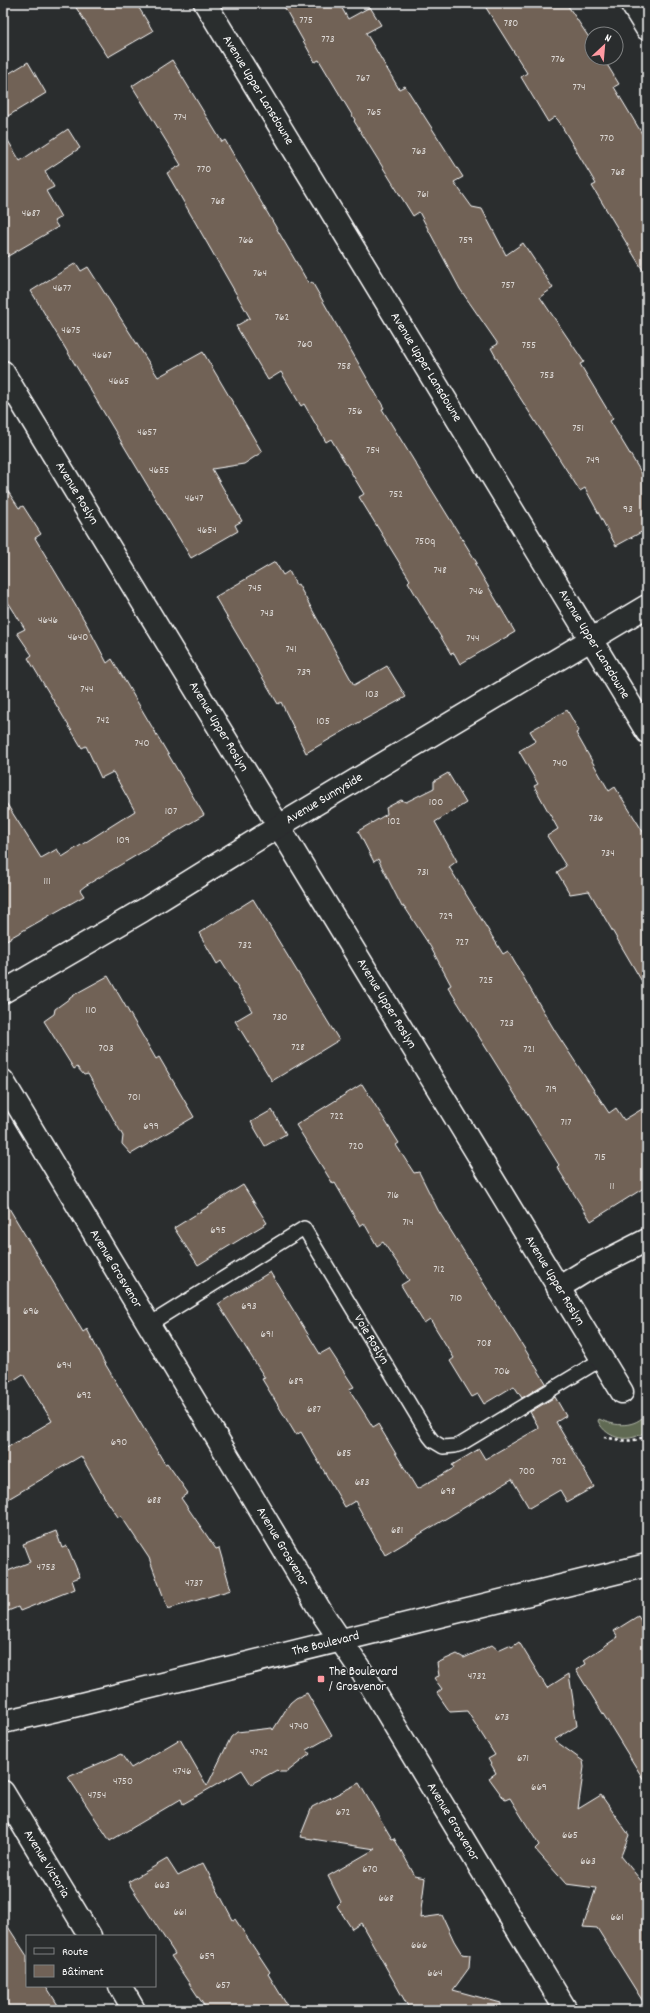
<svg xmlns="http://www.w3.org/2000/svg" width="650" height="2013" font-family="Dekko,sans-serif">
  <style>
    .green { fill: #616b52; stroke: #b0b5a8 }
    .building { fill: #716257; stroke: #fff }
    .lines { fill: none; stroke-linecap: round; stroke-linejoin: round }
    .lane-casing { stroke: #fff; stroke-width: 16 }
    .street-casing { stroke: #fff; stroke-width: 25 }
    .secondary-casing { stroke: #fff; stroke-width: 25 }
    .path { stroke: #fff; stroke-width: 2.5; stroke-dasharray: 3 3; stroke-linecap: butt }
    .lane { stroke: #2a2d2e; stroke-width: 13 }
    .street { stroke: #2a2d2e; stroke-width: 22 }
    .secondary { stroke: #2a2d2e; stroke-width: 22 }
    .poi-dot { fill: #ff9aa2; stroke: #2a2d2e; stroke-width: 1.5 }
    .labels { text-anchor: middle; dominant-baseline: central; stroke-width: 4; stroke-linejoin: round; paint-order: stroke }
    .number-label { font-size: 11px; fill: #dcd8d5 }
    .street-label { font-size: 13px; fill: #fff; stroke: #2a2d2e }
    .poi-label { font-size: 13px; fill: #fff; stroke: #2a2d2e; text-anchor: start }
  </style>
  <rect width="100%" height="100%" fill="#2a2d2e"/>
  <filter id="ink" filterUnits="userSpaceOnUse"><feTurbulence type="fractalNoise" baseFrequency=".025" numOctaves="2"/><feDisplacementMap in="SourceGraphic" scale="8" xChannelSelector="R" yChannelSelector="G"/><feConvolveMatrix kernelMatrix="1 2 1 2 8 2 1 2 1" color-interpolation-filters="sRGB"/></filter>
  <g filter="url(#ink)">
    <!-- green -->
    <path class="green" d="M647 1413V1430C631 1444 607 1440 598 1421L599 1419C616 1427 635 1428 647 1413Z"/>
    <!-- building -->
    <path class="building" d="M73 3H136L153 31 108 57Z
      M282 3H339L348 19 370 7 381 25 366 33 399 89 405 86 463 177 454 182 472 207 482 209 506 255 523 243 553 288 540 297 584 362 580 364 613 419 610 421 647 482V529L616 546 585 488 580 491 508 379 491 348 498 344 460 289 419 212 413 216 354 121 355 120 319 60 315 62Z
      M483 3H566L592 42V58H603L619 84 614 87 647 142V277L592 186 596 184 558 120 555 117 548 122 521 77 527 73Z
      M172 60 222 142 225 140 309 284 312 282 384 408 382 409 477 563 475 564 515 632 460 664 454 653 451 654 408 582 410 580 359 497 364 494 331 439 326 442 304 404 301 406 281 372 268 380 236 326 250 318 167 173 181 165 132 86Z
      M28 62 46 93 3 119V77Z
      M68 129 80 148 45 171 54 187 46 191 61 217 54 221 58 227 3 259V132L20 161Z
      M76 263 81 271 88 267 158 377 203 352 262 452 244 464 212 469 242 521 235 525 238 531 191 558 31 291Z
      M3 484 19 508 23 506 41 534 35 538 86 623 107 663 112 659 204 815 85 886 80 890 84 896 3 942V798L41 858 57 849 62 857 135 811 113 772 101 778 86 746 82 748 28 658 32 655 17 633 25 629 3 594Z
      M275 562 283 575 289 571 296 585 298 584 354 685 387 666 406 697 356 724 306 753 281 702 278 704 215 597Z
      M567 710 579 731 576 733 609 791 615 787 647 838V990L589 891 570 894 557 872 566 866 547 836 558 829 534 786 538 784 519 751 536 741 530 731Z
      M448 773 466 803 435 822 457 861 449 867 503 954 508 951 555 1031 609 1113 616 1108 624 1120 647 1106V1186L591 1221 557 1167 559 1165 448 987 451 985 430 946 404 906 402 907 378 859 374 862 358 831 387 814 386 808 401 800 406 802 434 788V781Z
      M253 899 339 1040 272 1081 235 1021 252 1011 221 961 217 964 199 933Z
      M108 976 156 1059 159 1057 194 1117 131 1154 122 1144 123 1136 88 1074 84 1075 77 1067 74 1069 44 1021 54 1014 55 1009 77 993Z
      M362 1084 399 1143 396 1145 414 1173 419 1172 438 1210 546 1383 522 1398 514 1386 484 1404 478 1394 472 1397 450 1361 454 1358 430 1319 424 1323 401 1285 409 1280 383 1242 377 1246 364 1223 360 1226 335 1183 333 1184 296 1125Z
      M272 1110 286 1134 265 1146 251 1122Z
      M243 1185 267 1223 198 1265 174 1228Z
      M3 1198 83 1332 87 1329 104 1362 165 1464 167 1463 188 1493 181 1498 216 1549 219 1548 231 1590 168 1609 149 1558 121 1516 118 1517 105 1498 81 1456 3 1502V1450L52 1421 23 1374 3 1387Z
      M270 1272 320 1354 329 1349 354 1387 349 1389 373 1427 378 1424 417 1489 454 1468 452 1465 479 1449 485 1459 539 1428 530 1412 555 1397 566 1416 556 1422 594 1487 567 1502 560 1490 529 1508 512 1479 385 1555 355 1501 345 1507 301 1432 296 1435 262 1379 265 1378 218 1304Z
      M56 1531 62 1548 67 1546 80 1577 72 1580 75 1589 20 1611 18 1607 3 1613V1573L30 1562 23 1544Z
      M638 1616 647 1631V1785L576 1670 586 1664 584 1660 618 1637 614 1631Z
      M519 1642 547 1688 569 1674 577 1726 554 1740 583 1761 584 1767 578 1809 601 1795 629 1835 621 1856 647 1888V2008L597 1928 583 1927 596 1888 566 1884 535 1849 539 1845 510 1798 505 1800 489 1778 496 1773 488 1759 495 1755 467 1711 450 1712 437 1693 442 1689 434 1678 439 1676 437 1663 457 1654 464 1658 492 1645 498 1650 509 1645 512 1647Z
      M307 1693 332 1736 307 1750 310 1754 287 1772H279L277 1770 251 1784 242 1770 183 1804 181 1799 110 1841 68 1777 121 1754 131 1768 180 1739 207 1786 231 1737 237 1732 272 1728 273 1730 290 1703 296 1698Z
      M359 1783 392 1839 394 1838 415 1876 425 1878 420 1918 442 1915 454 1941 462 1954 470 1955 469 1968 453 1990 501 2003 500 2010H410L361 1923 352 1929 337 1906 341 1902 328 1876 375 1849 300 1837 312 1807Z
      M167 1859 178 1876 203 1863 233 1920 235 1919 270 1972 268 1974 290 2010H207L171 1956 175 1954 128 1882Z
      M3 1919 27 1956V1986H46L61 2010H3Z"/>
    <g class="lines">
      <defs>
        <g id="lane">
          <path id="s1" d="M148 1325 304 1228 429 1436 433 1441 443 1447 455 1446 461 1444 602 1359"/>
        </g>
        <g id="street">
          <path id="s2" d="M205 3 647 732"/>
          <path d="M631 3 647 29"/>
          <path id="s3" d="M3 372 622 1392"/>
          <path id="s4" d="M3 992 142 911 279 826 647 606"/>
          <path id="s5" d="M3 1081 320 1610 368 1681 566 2010"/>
          <path d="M558 1288 584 1272 647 1240"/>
        </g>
        <g id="secondary">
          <path id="s6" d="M3 1722 65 1708 647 1565"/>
          <path id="s7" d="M3 1792 90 1936"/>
          <path d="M120 1986 134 2010"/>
        </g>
      </defs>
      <!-- lane casing -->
      <use href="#lane" class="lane-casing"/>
      <!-- street casing -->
      <use href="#street" class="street-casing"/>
      <!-- secondary casing -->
      <use href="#secondary" class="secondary-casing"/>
      <!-- path -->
      <path class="path" d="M604 1437C620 1440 632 1444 647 1435"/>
      <!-- lane -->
      <use href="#lane" class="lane"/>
      <!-- street -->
      <use href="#street" class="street"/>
      <!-- secondary -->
      <use href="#secondary" class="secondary"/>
    </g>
  </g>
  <!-- markers -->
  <rect class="poi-dot" x="317" y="1675" width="8" height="8" rx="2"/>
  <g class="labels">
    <!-- number labels -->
    <g class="number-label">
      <text x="306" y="21">775</text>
      <text x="511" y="24">780</text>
      <text x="328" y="40">773</text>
      <text x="558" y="60">776</text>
      <text x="363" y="79">767</text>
      <text x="579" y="88">774</text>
      <text x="374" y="113">765</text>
      <text x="180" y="118">774</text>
      <text x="607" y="139">770</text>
      <text x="419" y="152">763</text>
      <text x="204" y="170">770</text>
      <text x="618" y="173">768</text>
      <text x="423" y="195">761</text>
      <text x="218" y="202">768</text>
      <text x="31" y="214">4687</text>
      <text x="246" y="241">766</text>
      <text x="466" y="241">759</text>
      <text x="260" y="274">764</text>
      <text x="508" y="286">757</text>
      <text x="62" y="289">4677</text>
      <text x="282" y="318">762</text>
      <text x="71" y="331">4675</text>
      <text x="305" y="345">760</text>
      <text x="529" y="346">755</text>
      <text x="102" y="356">4667</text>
      <text x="344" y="367">758</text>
      <text x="547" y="376">753</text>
      <text x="119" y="382">4665</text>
      <text x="355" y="412">756</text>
      <text x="578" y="429">751</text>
      <text x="147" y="433">4657</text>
      <text x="373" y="451">754</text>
      <text x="593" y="461">749</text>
      <text x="159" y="471">4655</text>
      <text x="396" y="495">752</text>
      <text x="194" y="499">4647</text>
      <text x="628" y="510">93</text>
      <text x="207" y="531">4654</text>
      <text x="425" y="542">750q</text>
      <text x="440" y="571">748</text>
      <text x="255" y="589">745</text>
      <text x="476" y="592">746</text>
      <text x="267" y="614">743</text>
      <text x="48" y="621">4646</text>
      <text x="78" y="638">4640</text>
      <text x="473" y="639">744</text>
      <text x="291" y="650">741</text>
      <text x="304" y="673">739</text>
      <text x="87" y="690">744</text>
      <text x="372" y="695">103</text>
      <text x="103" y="721">742</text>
      <text x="323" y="722">105</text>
      <text x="142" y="744">740</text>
      <text x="560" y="764">740</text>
      <text x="436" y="803">100</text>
      <text x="171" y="812">107</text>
      <text x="596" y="819">736</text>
      <text x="394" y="822">102</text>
      <text x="123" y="841">109</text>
      <text x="608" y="854">734</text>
      <text x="423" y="873">731</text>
      <text x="47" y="882">111</text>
      <text x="446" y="917">729</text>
      <text x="462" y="943">727</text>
      <text x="245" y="946">732</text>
      <text x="486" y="981">725</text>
      <text x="91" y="1011">110</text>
      <text x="280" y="1018">730</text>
      <text x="507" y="1024">723</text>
      <text x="298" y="1048">728</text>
      <text x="106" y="1049">703</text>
      <text x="529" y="1050">721</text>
      <text x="551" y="1090">719</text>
      <text x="134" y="1098">701</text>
      <text x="337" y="1117">722</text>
      <text x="566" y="1123">717</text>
      <text x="151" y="1127">699</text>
      <text x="356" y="1147">720</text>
      <text x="600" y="1158">715</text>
      <text x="612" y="1187">11</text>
      <text x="393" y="1196">716</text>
      <text x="408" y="1223">714</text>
      <text x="218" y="1231">695</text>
      <text x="439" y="1270">712</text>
      <text x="456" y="1299">710</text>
      <text x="249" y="1307">693</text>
      <text x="31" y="1312">696</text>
      <text x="267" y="1335">691</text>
      <text x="484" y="1344">708</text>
      <text x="64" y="1366">694</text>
      <text x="502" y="1372">706</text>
      <text x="296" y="1382">689</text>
      <text x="84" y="1396">692</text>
      <text x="314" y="1410">687</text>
      <text x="119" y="1443">690</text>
      <text x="344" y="1454">685</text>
      <text x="559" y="1462">702</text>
      <text x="527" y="1472">700</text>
      <text x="362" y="1483">683</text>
      <text x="448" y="1492">698</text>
      <text x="154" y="1501">688</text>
      <text x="397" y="1531">681</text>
      <text x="46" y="1568">4753</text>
      <text x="194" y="1584">4737</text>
      <text x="477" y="1677">4732</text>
      <text x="502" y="1718">673</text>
      <text x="299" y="1727">4740</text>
      <text x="259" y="1753">4742</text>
      <text x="523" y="1759">671</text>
      <text x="182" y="1772">4746</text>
      <text x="123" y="1782">4750</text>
      <text x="539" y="1788">669</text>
      <text x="97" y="1796">4754</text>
      <text x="343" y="1813">672</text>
      <text x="570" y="1836">665</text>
      <text x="588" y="1862">663</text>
      <text x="370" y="1870">670</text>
      <text x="162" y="1886">663</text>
      <text x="386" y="1899">668</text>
      <text x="180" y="1913">661</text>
      <text x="617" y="1918">661</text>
      <text x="419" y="1946">666</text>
      <text x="207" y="1957">659</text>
      <text x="435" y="1974">664</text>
      <text x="223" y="1986">657</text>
    </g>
    <!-- street labels -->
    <g class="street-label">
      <text stroke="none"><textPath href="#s2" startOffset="102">Avenue Upper Lansdowne</textPath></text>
      <text stroke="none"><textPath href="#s2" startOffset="426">Avenue Upper Lansdowne</textPath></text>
      <text stroke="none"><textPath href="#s3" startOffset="142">Avenue Roslyn</textPath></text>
      <text stroke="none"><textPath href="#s2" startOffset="750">Avenue Upper Lansdowne</textPath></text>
      <text stroke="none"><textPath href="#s3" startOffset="415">Avenue Upper Roslyn</textPath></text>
      <text stroke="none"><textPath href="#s4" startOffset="375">Avenue Sunnyside</textPath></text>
      <text stroke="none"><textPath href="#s3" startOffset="739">Avenue Upper Roslyn</textPath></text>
      <text stroke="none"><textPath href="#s5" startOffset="219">Avenue Grosvenor</textPath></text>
      <text stroke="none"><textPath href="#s3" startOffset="1063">Avenue Upper Roslyn</textPath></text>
      <text stroke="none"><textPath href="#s1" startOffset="314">Voie Roslyn</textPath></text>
      <text stroke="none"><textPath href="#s5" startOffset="543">Avenue Grosvenor</textPath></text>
      <text stroke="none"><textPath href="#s6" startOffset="332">The Boulevard</textPath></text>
      <text stroke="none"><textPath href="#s5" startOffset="867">Avenue Grosvenor</textPath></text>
      <text stroke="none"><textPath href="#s7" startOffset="84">Avenue Victoria</textPath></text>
    </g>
    <!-- poi labels -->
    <g class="poi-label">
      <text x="329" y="1672">The Boulevard<tspan x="329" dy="15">/ Grosvenor</tspan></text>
    </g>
  </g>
  <!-- margin -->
  <rect width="650" height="2013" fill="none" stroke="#2a2d2e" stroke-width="16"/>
  <rect x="8" y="8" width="634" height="1997" fill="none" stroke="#fff" stroke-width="1.5" filter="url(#ink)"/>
  <!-- legend -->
  <rect x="26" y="1935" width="130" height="52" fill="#2a2d2e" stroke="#7f8182"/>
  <rect x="34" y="1948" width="20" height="6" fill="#2a2d2e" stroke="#7f8182"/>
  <text x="62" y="1955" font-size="12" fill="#ffffff">Route</text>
  <rect x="34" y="1965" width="20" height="12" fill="#716257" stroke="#7f8182"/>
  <text x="62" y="1975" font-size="12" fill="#ffffff">Bâtiment</text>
  <!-- north arrow -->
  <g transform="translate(604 46) rotate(26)"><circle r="19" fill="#2a2d2e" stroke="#7f8182"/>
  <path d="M0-3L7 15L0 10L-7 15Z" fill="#ff9aa2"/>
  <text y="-6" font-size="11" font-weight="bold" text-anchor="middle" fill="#ffffff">N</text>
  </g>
</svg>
